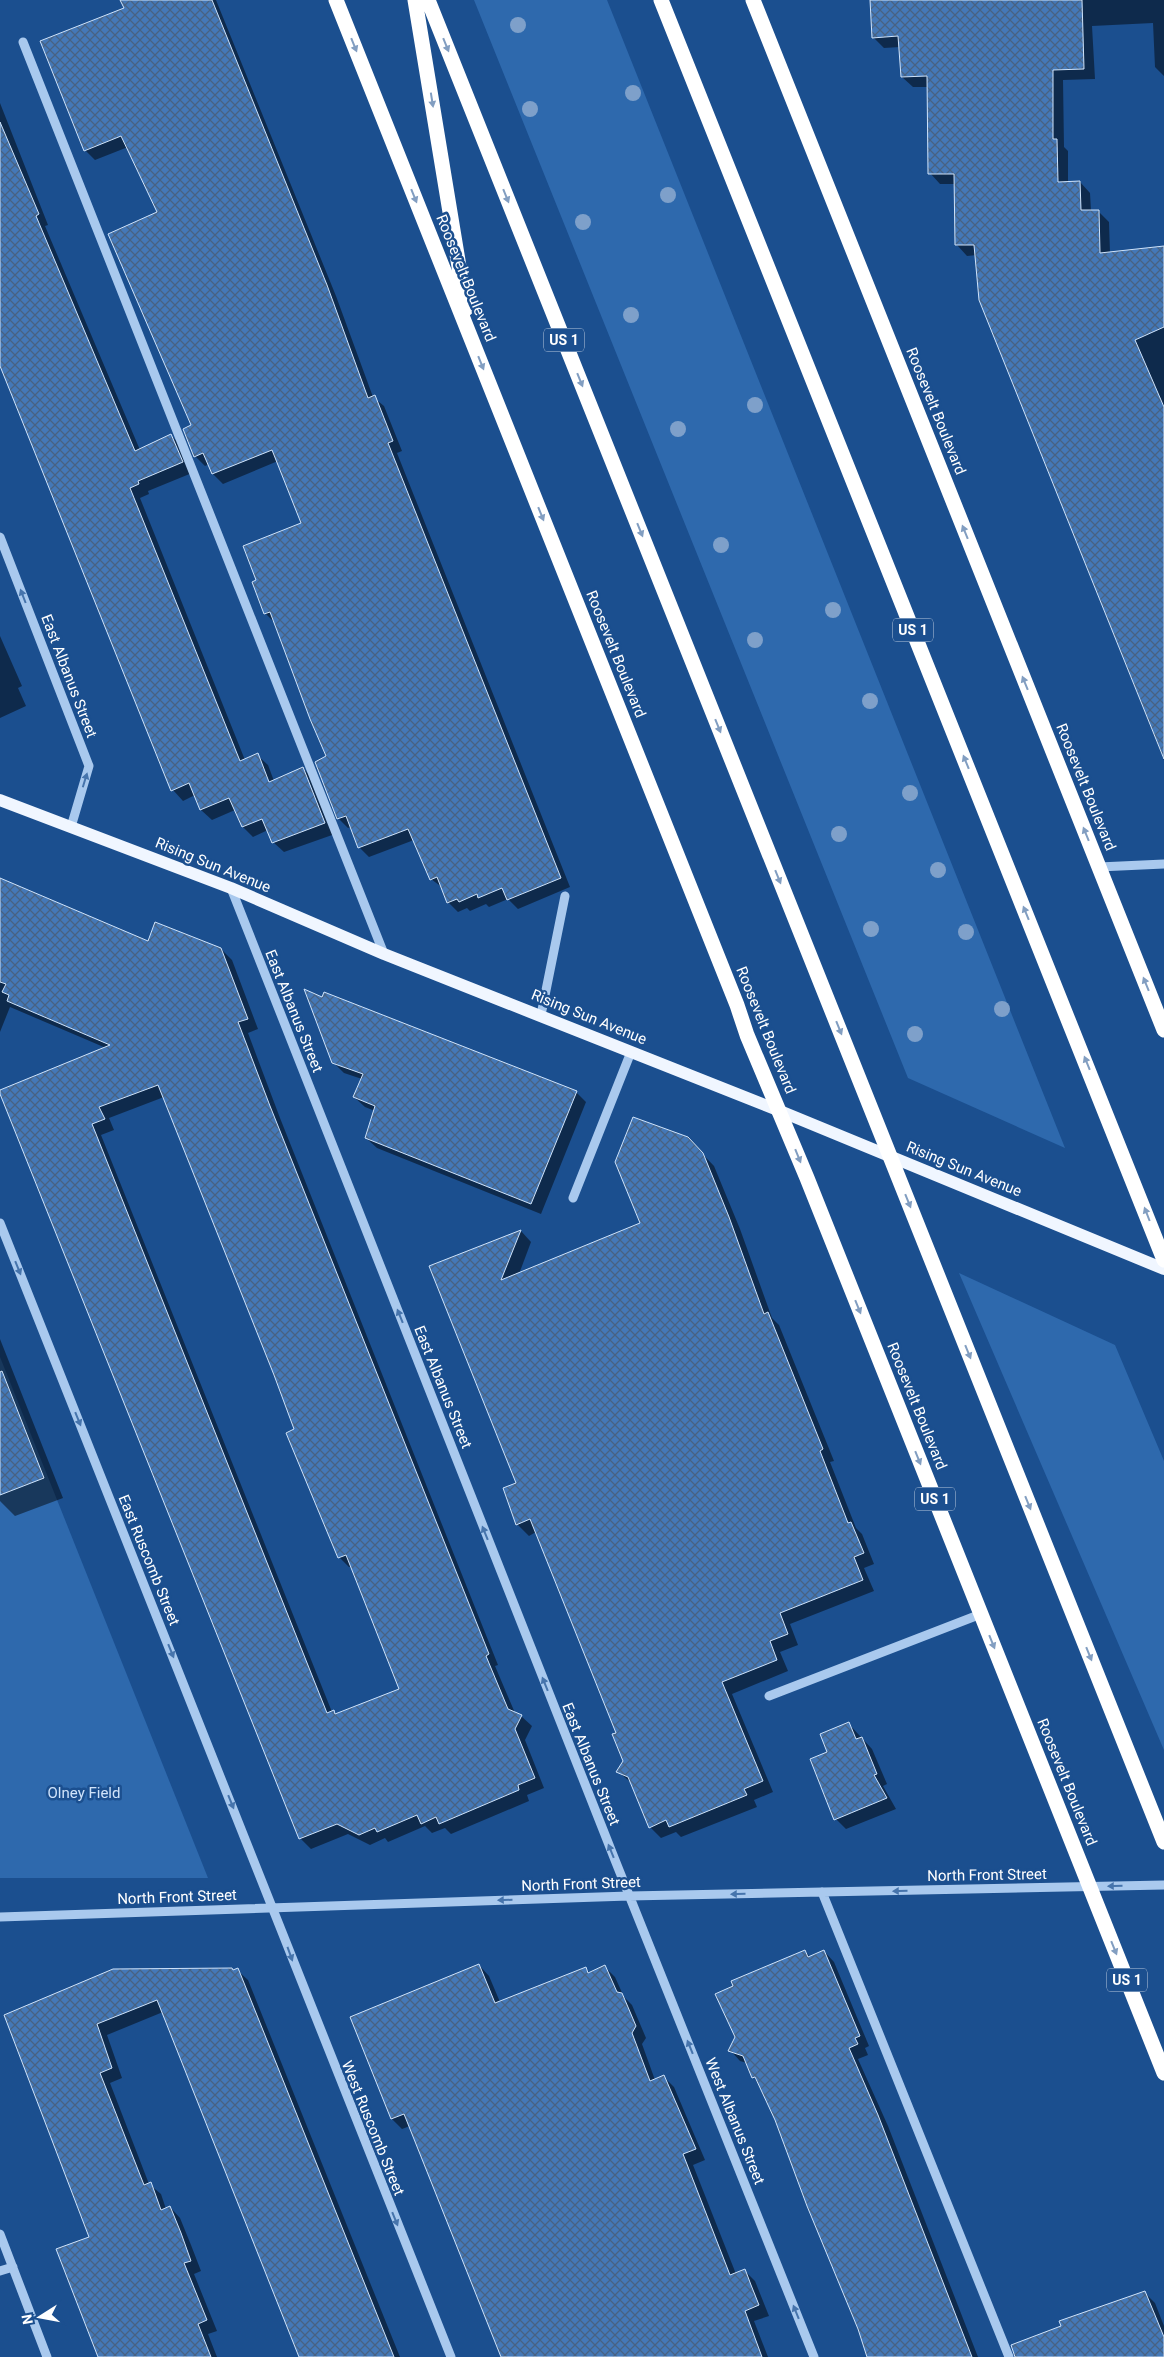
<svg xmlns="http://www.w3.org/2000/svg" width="1164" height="2357" font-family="Roboto,sans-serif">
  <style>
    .green { fill: #2e69ad }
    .shadow { fill: #0007; fill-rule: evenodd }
    .building { fill: url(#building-cross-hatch); stroke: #cfe3fa; fill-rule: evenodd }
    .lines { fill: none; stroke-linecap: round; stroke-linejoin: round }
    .minor { stroke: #a9c9ee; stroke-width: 9 }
    .major { stroke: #f0f6ff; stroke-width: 12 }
    .highway { stroke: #fff; stroke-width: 15 }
    .tree { fill: #7ea0ca }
    .oneway { fill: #829ec1 }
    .oneway2 { fill: #4674ac }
    .labels { text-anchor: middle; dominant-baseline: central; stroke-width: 5; stroke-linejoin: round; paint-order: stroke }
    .shield { fill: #1b4f8f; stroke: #bbcadd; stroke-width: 1 }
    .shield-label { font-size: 14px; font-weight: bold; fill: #fff }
    .street-label { font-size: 15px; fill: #fff; stroke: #1b4f8f }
    .park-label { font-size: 15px; fill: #cfe3fa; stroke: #1b4f8f }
  </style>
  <defs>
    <pattern id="building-cross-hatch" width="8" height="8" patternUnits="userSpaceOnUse" patternTransform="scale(1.25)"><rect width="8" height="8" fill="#4478b7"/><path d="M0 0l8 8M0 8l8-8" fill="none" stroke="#486282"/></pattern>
  </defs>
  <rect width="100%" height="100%" fill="#1b4f8f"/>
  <!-- green -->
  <path class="green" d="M474 0H607L1065 1148 908 1078Z
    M959 1273 1115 1345 1164 1461V1750Z
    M0 1357 208 1878H0Z"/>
  <!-- shadow -->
  <path class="shadow" d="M142 0H216L336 296 373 397 384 406 402 451 397 453 570 887 518 909 508 899 489 907 486 904 470 911 467 908 458 912 448 902 443 888 431 879 414 840 369 857 359 847 351 827 348 828 338 818 328 757 275 623 265 613 257 581 303 524 278 461 223 484 213 474 209 464 205 466 195 456 193 425 159 213 128 147 95 160 85 150 125 9Z
    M872 0H1164V76L1155 67 1153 23 1092 26 1095 79 1063 80 1064 147 1068 151V183L1080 182 1090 193 1091 211H1098L1109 222 1110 253 1164 247V760L980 300 977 255 967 256 957 245 955 184H940L930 173 929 87H913L902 77 900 47 884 48 873 37Z
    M0 103 48 225 45 226 140 450 171 436 182 446 192 473 148 491 149 494 140 498 245 760 257 755 268 765 274 781 303 768 313 779 335 834 284 852 273 842 268 830 253 837 243 827 235 810 212 820 201 810 195 795 183 801 173 790 0 361Z
    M0 636 22 686 18 688 26 706 0 718Z
    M0 879 149 942 221 949 232 960 258 1029 248 1033 280 1118 498 1665 495 1666 515 1713 521 1716 532 1726 525 1740 544 1788 527 1795 529 1801 451 1834 445 1828 432 1833 425 1826 388 1842 385 1838 370 1845 348 1834 311 1849 300 1838 0 1091 106 1048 10 1007 0 1032ZM164 1097 296 1430 339 1557 349 1567 352 1566 401 1690 336 1715 332 1712 101 1135 114 1130 109 1118Z
    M333 1062 576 1092 586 1102 541 1214 377 1148 366 1138 375 1111 365 1107 354 1097 362 1079 344 1073Z
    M687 1138 714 1166 740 1229 772 1318 779 1325 834 1461 830 1462 856 1528 862 1534 874 1564 864 1568 874 1591 790 1624 798 1645 780 1652 788 1671 732 1694 773 1792 754 1800 757 1807 681 1837 676 1832 661 1838 650 1827 633 1784 617 1771 624 1761 618 1734 536 1532 529 1536 517 1524 518 1484 431 1267 521 1231 531 1242 519 1274 642 1223Z
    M0 1339 63 1498 15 1516 0 1501Z
    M848 1723 872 1749 887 1784 883 1786 896 1809 846 1829 836 1819 828 1753Z
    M805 1951 810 1957 824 1951 834 1962 869 2046 865 2048 868 2055 858 2059 888 2126 978 2357H870L849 2308 839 2276 776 2119 747 2063 740 2061 730 2050Z
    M479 1965 489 1976 500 2002 585 1968 590 1973 605 1967 615 1977 624 1997 632 2005 646 2038 642 2044 655 2080 664 2077 674 2087 705 2160 693 2165 736 2274 744 2270 755 2281 769 2316 754 2321 768 2357H502L410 2126 402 2129 392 2119Z
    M237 1970 248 1980 400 2357H302L163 2012 107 2035 122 2078 110 2083 149 2184 161 2194 166 2209 170 2207 180 2218 191 2245 201 2271 194 2274 217 2331 208 2334 217 2357H99L91 2238 5 2016Z
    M1144 2292 1155 2303 1164 2326V2357H1016Z"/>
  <!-- building -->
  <path class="building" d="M120 0H212L327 285 368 398 375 395 393 441 388 443 561 878 507 900 502 888 478 898 477 894 459 902 457 899 447 903 437 877 430 880 408 829 358 848 346 816 337 819 315 762 326 756 310 719 270 612 264 614 252 582 256 580 243 546 301 523 272 450 212 474 203 453 194 457 183 429 191 425 108 234 157 212 121 136 84 151 40 41 124 8Z
    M870 0H1082L1084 69 1053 70V139H1057L1058 182 1080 181 1081 210H1099L1100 253 1164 246V327L1135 340 1164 407V759L979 300 974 245H955L954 174H928L927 76 901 77 898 36 872 38Z
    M0 122 39 214 36 216 135 451 171 434 183 462 138 481 139 484 130 488 240 761 258 753 269 782 303 767 325 823 272 843 262 819 242 827 229 798 200 810 189 783 171 791 0 366Z
    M0 878 148 941 155 922 221 948 248 1019 238 1022 270 1106 489 1654 486 1656 508 1709 522 1715 515 1729 535 1778 518 1785 519 1790 439 1824 436 1817 421 1824 417 1815 377 1832 375 1828 359 1835 337 1824 299 1839 0 1094V1090L110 1045 7 1001 9 995 2 992 6 984 0 982ZM158 1085 274 1375 294 1429 286 1433 338 1558 346 1555 399 1689 335 1714 334 1710 327 1713 92 1124 105 1119 99 1107Z
    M304 989 322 997 324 992 577 1091 531 1204 365 1138 375 1106 353 1097 363 1074 332 1063Z
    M633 1117 688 1137 703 1153 729 1217 764 1314 768 1312 823 1449 820 1451 848 1523 851 1522 864 1553 854 1557 863 1580 780 1613 788 1634 770 1641 777 1660 722 1682 763 1781 744 1789 747 1795 669 1827 666 1820 649 1828 628 1777 616 1772 623 1761 612 1734 616 1733 530 1519 516 1525 503 1488 516 1483 429 1266 521 1230 501 1280 640 1223 615 1162Z
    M2 1371 44 1478 0 1495V1372Z
    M849 1722 856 1739 862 1737 877 1774 874 1775 887 1798 834 1820 810 1759 827 1752 820 1734Z
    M805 1950 808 1957 824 1950 860 2036 855 2038 858 2044 849 2048 878 2115 972 2357H867L858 2329 807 2206 775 2120 755 2077 752 2078 743 2056 728 2051 735 2037 715 1994 733 1986 731 1981Z
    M479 1964 495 2003 586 1967 588 1973 605 1965 617 1992 622 1993 636 2026 632 2033 650 2081 664 2075 696 2149 683 2154 730 2275 745 2269 751 2285 759 2305 745 2311 762 2357H501L404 2114 391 2119 350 2017Z
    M232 1968 233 1970 238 1968 394 2357H299L157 2000 97 2024 112 2068 100 2073 144 2185 151 2182 161 2210 170 2206 181 2233 191 2261 184 2263 207 2320 198 2324 211 2357H98L56 2249 89 2237 4 2015 113 1969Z
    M1145 2291 1164 2337V2357H1015L1011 2345 1061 2326 1059 2321Z"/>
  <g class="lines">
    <!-- minor -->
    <path class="minor" d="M23 42 384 954
      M0 537 89 766 71 827
      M1099 867 1164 864
      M231 888 615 1860 814 2357
      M541 1015 565 896
      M573 1198 631 1052
      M0 1223 451 2357
      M769 1696 981 1614
      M822 1892 1009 2357
      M0 1917 629 1896 1164 1885
      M0 2234 47 2357
      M0 2271 13 2267"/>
    <!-- major -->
    <path class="major" d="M0 800 231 888 384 954 780 1111 1164 1269"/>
    <!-- highway -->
    <path class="highway" d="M336 0 737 1005 747 1035 807 1178 1164 2073
      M415 0 466 309
      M428 0 1164 1842
      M661 0 1164 1260
      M753 0 1164 1030"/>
  </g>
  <!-- trees -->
  <g class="tree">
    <circle cx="518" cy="25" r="8"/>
    <circle cx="633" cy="93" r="8"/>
    <circle cx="530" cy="109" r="8"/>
    <circle cx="668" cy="195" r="8"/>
    <circle cx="583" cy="222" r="8"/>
    <circle cx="631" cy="315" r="8"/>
    <circle cx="755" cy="405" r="8"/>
    <circle cx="678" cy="429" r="8"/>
    <circle cx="721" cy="545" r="8"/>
    <circle cx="833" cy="610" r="8"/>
    <circle cx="755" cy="640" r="8"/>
    <circle cx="870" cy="701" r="8"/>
    <circle cx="910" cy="793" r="8"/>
    <circle cx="839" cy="834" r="8"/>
    <circle cx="938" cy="870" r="8"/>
    <circle cx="871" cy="929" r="8"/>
    <circle cx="966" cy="932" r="8"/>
    <circle cx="1002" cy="1009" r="8"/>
    <circle cx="915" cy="1034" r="8"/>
  </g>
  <!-- one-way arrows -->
  <defs><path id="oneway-solid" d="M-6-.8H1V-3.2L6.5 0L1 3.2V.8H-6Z" transform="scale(1.25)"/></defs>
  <g class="oneway">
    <use href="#oneway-solid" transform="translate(354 45) rotate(68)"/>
    <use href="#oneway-solid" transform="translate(446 45) rotate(68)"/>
    <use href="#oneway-solid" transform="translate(432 100) rotate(81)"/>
    <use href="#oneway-solid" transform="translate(414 196) rotate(68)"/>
    <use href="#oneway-solid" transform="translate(506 196) rotate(68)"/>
    <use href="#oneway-solid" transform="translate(481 363) rotate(68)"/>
    <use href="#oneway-solid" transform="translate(580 380) rotate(68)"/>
    <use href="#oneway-solid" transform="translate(541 514) rotate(68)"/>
    <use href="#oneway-solid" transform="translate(640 530) rotate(68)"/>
    <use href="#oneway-solid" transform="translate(965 532) rotate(-112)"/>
    <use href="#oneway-solid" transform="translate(1025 683) rotate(-112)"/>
    <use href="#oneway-solid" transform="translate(718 726) rotate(68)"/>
    <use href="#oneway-solid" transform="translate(966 762) rotate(-112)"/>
    <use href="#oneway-solid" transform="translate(1086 834) rotate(-112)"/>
    <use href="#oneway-solid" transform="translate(778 877) rotate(68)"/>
    <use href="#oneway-solid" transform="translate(1026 913) rotate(-112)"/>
    <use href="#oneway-solid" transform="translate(1146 984) rotate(-112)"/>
    <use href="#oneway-solid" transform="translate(839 1028) rotate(68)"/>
    <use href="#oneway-solid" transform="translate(1087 1063) rotate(-112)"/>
    <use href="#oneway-solid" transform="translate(798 1156) rotate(68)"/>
    <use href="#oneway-solid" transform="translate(908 1201) rotate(68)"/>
    <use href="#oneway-solid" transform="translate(1147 1214) rotate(-111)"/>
    <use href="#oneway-solid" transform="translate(858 1307) rotate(68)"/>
    <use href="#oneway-solid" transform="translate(968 1352) rotate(68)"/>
    <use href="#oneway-solid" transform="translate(918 1458) rotate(68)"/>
    <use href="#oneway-solid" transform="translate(1028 1503) rotate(68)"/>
    <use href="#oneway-solid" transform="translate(992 1642) rotate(68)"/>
    <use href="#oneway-solid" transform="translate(1089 1654) rotate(68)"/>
    <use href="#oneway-solid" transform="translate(1114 1948) rotate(68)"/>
  </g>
  <g class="oneway2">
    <use href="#oneway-solid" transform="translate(23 596) rotate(-111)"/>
    <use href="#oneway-solid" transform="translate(85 780) rotate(-73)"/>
    <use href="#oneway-solid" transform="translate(18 1268) rotate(68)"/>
    <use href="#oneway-solid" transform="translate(400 1316) rotate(-112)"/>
    <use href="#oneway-solid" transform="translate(78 1419) rotate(68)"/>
    <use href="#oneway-solid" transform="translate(485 1533) rotate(-112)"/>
    <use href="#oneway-solid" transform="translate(171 1651) rotate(68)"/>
    <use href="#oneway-solid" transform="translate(545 1684) rotate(-112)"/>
    <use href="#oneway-solid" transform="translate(231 1802) rotate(68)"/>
    <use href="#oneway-solid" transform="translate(611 1851) rotate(-112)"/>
    <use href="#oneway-solid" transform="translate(1115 1886) rotate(179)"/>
    <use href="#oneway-solid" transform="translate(900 1891) rotate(179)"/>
    <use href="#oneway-solid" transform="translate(738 1894) rotate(179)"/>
    <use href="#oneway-solid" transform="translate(505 1900) rotate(178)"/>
    <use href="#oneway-solid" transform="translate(290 1954) rotate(70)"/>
    <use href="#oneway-solid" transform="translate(690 2047) rotate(-112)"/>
    <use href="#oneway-solid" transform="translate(395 2219) rotate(68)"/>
    <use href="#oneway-solid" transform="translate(796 2312) rotate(-112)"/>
  </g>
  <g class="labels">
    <!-- shield labels -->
    <g class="shield">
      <rect x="544" y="328.5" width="40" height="23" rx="4"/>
      <rect x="893" y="618.5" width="40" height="23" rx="4"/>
      <rect x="915" y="1487.5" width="40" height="23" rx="4"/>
      <rect x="1107" y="1968.5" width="40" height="23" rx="4"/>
    </g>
    <g class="shield-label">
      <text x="564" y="340">US 1</text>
      <text x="913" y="630">US 1</text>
      <text x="935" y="1499">US 1</text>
      <text x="1127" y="1980">US 1</text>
    </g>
    <!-- street labels -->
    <g class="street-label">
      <text transform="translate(466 278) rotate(68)">Roosevelt Boulevard</text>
      <text transform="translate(936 411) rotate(68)">Roosevelt Boulevard</text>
      <text transform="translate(616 654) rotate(68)">Roosevelt Boulevard</text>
      <text transform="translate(69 676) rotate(69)">East Albanus Street</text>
      <text transform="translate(1086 787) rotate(68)">Roosevelt Boulevard</text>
      <text transform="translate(213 865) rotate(22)">Rising Sun Avenue</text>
      <text transform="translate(294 1011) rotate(68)">East Albanus Street</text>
      <text transform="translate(589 1017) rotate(22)">Rising Sun Avenue</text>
      <text transform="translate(766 1030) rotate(68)">Roosevelt Boulevard</text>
      <text transform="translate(964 1169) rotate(22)">Rising Sun Avenue</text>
      <text transform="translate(443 1387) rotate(68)">East Albanus Street</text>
      <text transform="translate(917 1406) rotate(68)">Roosevelt Boulevard</text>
      <text transform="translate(149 1560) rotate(68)">East Ruscomb Street</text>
      <text transform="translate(591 1764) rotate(68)">East Albanus Street</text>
      <text transform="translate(1067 1782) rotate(68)">Roosevelt Boulevard</text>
      <text transform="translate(987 1875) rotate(-1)">North Front Street</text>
      <text transform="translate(581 1884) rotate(-2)">North Front Street</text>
      <text transform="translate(177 1897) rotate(-2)">North Front Street</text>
      <text transform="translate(735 2121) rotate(68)">West Albanus Street</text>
      <text transform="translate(373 2128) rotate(68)">West Ruscomb Street</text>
    </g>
    <!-- park labels -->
    <g class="park-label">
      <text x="84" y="1793">Olney Field</text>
    </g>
  </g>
  <!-- north arrow -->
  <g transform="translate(40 2317) rotate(259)" stroke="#1b4f8f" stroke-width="4" paint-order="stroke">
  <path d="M0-4L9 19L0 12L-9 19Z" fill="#ffffff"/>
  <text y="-8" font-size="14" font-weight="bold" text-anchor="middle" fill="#ffffff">N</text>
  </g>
</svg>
